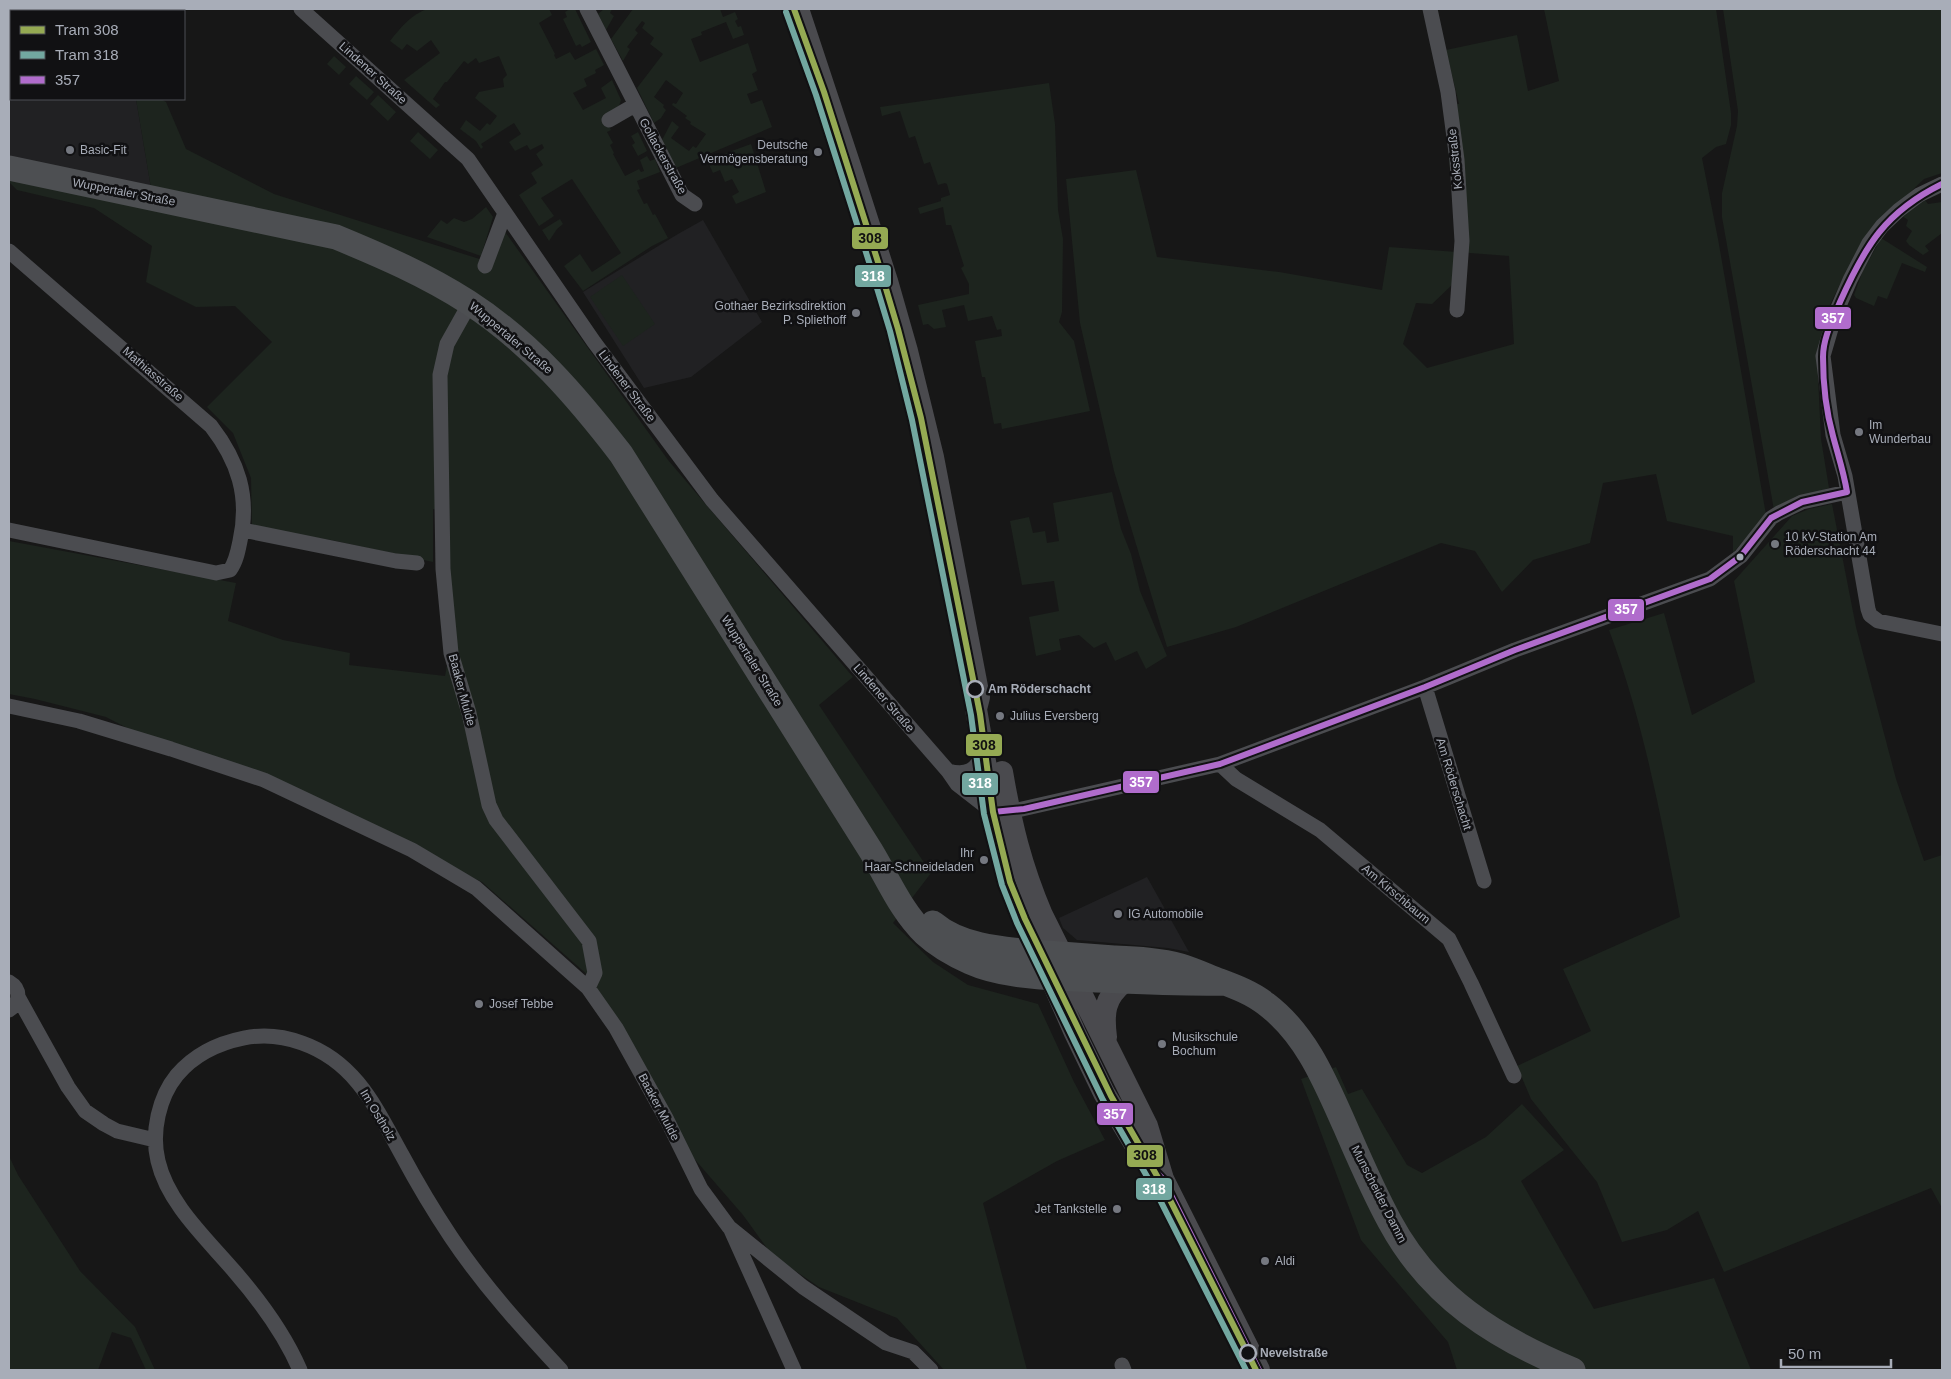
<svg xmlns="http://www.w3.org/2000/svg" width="1951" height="1379" font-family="Helvetica,sans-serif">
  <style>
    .built { fill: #212123 }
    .green { fill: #1d241e; fill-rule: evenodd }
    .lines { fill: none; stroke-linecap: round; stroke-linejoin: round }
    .street { stroke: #4b4c50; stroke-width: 15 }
    .secondary { stroke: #4a4a4e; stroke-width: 22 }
    .primary { stroke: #4d4f52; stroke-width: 25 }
    .bus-1-casing { stroke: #111113; stroke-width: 10 }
    .bus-1 { stroke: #b06ccc; stroke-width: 6 }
    .tram-1-casing { stroke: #111113; stroke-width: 10 }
    .tram-2-casing { stroke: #111113; stroke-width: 10 }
    .tram-1 { stroke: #95aa53; stroke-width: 6 }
    .tram-2 { stroke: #72a7a0; stroke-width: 6 }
    .poi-dot { fill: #757880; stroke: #111113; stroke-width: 2 }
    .bus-dot { fill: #a8adb8; stroke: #111113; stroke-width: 2 }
    .stop-dot { fill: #111113; stroke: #a8adb8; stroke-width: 2.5 }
    .labels { text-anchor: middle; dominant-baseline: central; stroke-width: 5; stroke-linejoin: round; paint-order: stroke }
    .street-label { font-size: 12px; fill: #a8adb8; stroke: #111113 }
    .poi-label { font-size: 12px; fill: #a8adb8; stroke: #111113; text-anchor: start }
    .stop-label { font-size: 12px; font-weight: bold; fill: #a8adb8; stroke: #111113; text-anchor: start }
    .line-badge { stroke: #111113; stroke-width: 2 }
    .badge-label { font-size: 14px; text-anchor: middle; font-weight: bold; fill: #fff }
    .pale-badge-label { font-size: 14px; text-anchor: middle; font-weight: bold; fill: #111 }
  </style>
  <rect width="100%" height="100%" fill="#171717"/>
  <!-- built -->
  <path class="built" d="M9 9H68V11L81 9H132L133 11H11V99H136L151 188 9 156Z
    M703 220 762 322 691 377 644 388 583 292 678 234Z
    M1147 877 1189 952 1168 948 1077 940 1063 928 1059 918Z"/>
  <!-- green -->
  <path class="green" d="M427 9H549L552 15 539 23 555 54 554 55 556 59 570 52 575 60 596 49 604 65 595 70 596 73 584 79 587 86 573 93 583 110 606 98 601 88 612 80 621 100 619 106 604 117 611 130 607 132 613 143 610 145 614 153 613 154 625 176 639 169 641 172 644 171 640 160 647 156 650 161 655 159 660 172 637 181 640 189 637 190 644 204 647 203 653 215 655 214 668 238 652 246 583 291 564 266 580 254 592 272 621 253 572 179 541 198 554 216 539 226 519 195 537 183 531 173 543 165 536 154 544 148 542 144 530 150 527 145 515 151 509 142 521 134 514 123 481 144 483 147 481 149 476 141 460 129 466 120 480 131 487 123 490 125 497 116 475 98 479 92 504 87 503 79 507 75 499 56 479 63 476 58 468 64 464 61 447 82H445L433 99 440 105 436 108 404 80 440 53 431 40 417 51 407 44 402 50 390 41C401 27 411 15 427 9Z
    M570 9H575L591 42 582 47 580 44 576 46 563 19 567 17 565 12Z
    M604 9H612L610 13 614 16 606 30 598 14Z
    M633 9H720L723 17 735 12 738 19 735 21 738 27 741 26 744 35 733 39 726 22 701 32 702 35 691 39 700 62 748 43 757 71 752 74 758 90 747 94 751 104 762 100 772 127 676 168 662 140 672 121 679 127 671 138 689 151 693 146 696 148 706 134 690 124 691 122 685 118 687 116 672 105 673 103 676 104 683 93 666 80 654 97 664 105 663 107 666 110 661 118 654 123 637 88 663 54 650 44 654 38 642 28 645 23 642 21 635 30 638 33 627 47 630 49 623 61 611 39Z
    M1544 9H1716L1731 113V125L1726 144 1716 147 1702 158 1718 239 1766 515 1733 553V536L1667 521 1656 474 1603 483 1590 543 1533 560 1502 592 1475 551 1441 543 1236 627 1167 647 1114 471 1080 323 1066 179 1136 170 1157 257 1279 272 1382 290 1389 247 1457 252 1444 101 1459 104 1446 50 1517 35 1528 91 1559 81ZM1457 252 1509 256 1514 344 1427 368 1403 344 1416 303 1432 304 1453 284Z
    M1723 9H1942V173L1924 179 1870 231 1843 278 1827 311 1817 356 1821 439 1829 488 1790 501 1774 510 1722 217V193L1737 126 1738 111Z
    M334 56 346 67 339 75 327 64Z
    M356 76 374 92 367 100 349 84Z
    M1049 83 1055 124 1058 210 1063 239 1062 312 1059 322 1074 341 1090 411 1002 429 1001 423 994 424 985 377H982L975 341 1002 336 1001 329 997 330 992 316 968 321 964 305 942 310 946 327 934 329 928 324 923 325 918 305 969 294V284L961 268 964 266 951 225H946L943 207 920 214 918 208 941 201V198L950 195 947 184 945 183 938 185 930 162 924 164 915 136 909 138 900 111 882 116 880 107Z
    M378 95 396 112 388 121 370 104Z
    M136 99H161L166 102 186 149 274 194 489 262 503 229 668 460 853 677 819 705 931 873 893 923 933 962 968 985 1038 1004 1074 1082 1105 1140 1057 1161 983 1203 1027 1370H944L897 1318 819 1287 772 1255 743 1215 691 1155 590 977 482 882 265 778 131 730 106 717 35 699 9 694V541L236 583 228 621 283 640 350 653 349 665 445 676 452 639 444 512 433 509V562L331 540 252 528 251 478 233 433 207 407 272 342 235 306 196 307 146 282 152 246 94 208 17 190 9 182V177L151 188Z
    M418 132 438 150 430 159 410 141Z
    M638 132 647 151 638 156 632 145 635 143 631 136Z
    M751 144 766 192 736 204 732 196 739 192 732 179 725 182 720 170 713 173 707 160Z
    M1924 199 1928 204 1942 202V233L1925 246 1929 251 1923 255 1909 245 1906 241 1912 231 1906 226 1908 220 1902 216Z
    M486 207 493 217 481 256 427 237 441 220 447 224 454 218 464 222 472 219Z
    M560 219 563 224 557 229 549 241 542 230Z
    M1881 238 1927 267 1925 272 1902 263 1887 299 1878 296 1874 306 1856 298 1854 295 1862 273Z
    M622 275 655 324 623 346 590 297Z
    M1112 492 1121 529 1131 554 1140 591 1167 656 1146 669 1137 651 1115 661 1106 642 1094 648 1079 635 1059 639 1061 650 1036 656 1029 617 1059 611 1054 581 1022 585 1010 521 1029 517 1033 533 1045 531 1047 543 1059 541 1053 503Z
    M1832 504 1856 627 1896 779 1924 861 1942 855V1208L1931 1188 1724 1272 1698 1211 1667 1230 1622 1242 1597 1182 1531 1099 1517 1066 1591 1031 1563 969 1680 917C1662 821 1644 723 1609 630L1664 613 1692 715 1755 682 1734 581 1792 516 1809 509Z
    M1336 1067 1348 1094 1362 1089 1407 1165 1422 1173 1486 1137 1522 1104 1564 1150 1521 1181 1594 1309 1714 1278 1751 1370H1457L1448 1342 1361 1240 1301 1079Z
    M9 1156 18 1175 80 1271 135 1327 155 1370H146L131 1338 112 1332 98 1370H9Z"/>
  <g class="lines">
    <!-- street -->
    <path class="street" d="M301 9 468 159 594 342 712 500 948 771 957 784 993 812
      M587 9 682 195 695 204
      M1430 9 1448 92 1457 160 1462 241 1457 310
      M609 120 635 105
      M1942 184 1919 195 1899 210 1882 226 1869 243 1850 280 1835 315 1823 356 1833 435 1845 476 1868 609 1870 615 1878 621 1942 634
      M9 251 211 426C238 461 250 496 240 541 238 551 236 562 230 570L216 573 9 530
      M485 266 505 213
      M470 303 447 344 440 375 443 569 451 653 469 713 489 805 496 820 589 941 595 973 588 988
      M243 530 396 561 417 563
      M1425 687 1484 881
      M9 706 79 721 171 749 264 780 412 850 476 888 588 988 616 1028 667 1120 701 1189 729 1227 803 1287 886 1343 913 1352 931 1370
      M1220 764 1236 779 1320 830 1449 939 1471 983 1514 1076
      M948 771C966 776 977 771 983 752
      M1009 812 1220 764 1425 687 1515 650 1710 579 1741 556 1771 518 1779 513 1802 502 1847 492
      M9 982C21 989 21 1003 9 1010
      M18 997 68 1087 85 1111 104 1124 117 1131 155 1140
      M731 1230 794 1370
      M1122 1365 1124 1370
      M300 1370C284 1333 261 1302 235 1272 207 1239 168 1204 158 1161 151 1132 159 1097 177 1075 194 1055 219 1043 244 1038 264 1034 283 1036 302 1043 356 1062 376 1108 402 1155 417 1183 433 1210 451 1237 483 1285 522 1328 561 1370"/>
    <!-- secondary -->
    <path class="secondary" d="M798 9 849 163 887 281 907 351 933 457 979 697 976 709 998 837 1016 899 1075 1033 1104 1093 1145 1161 1163 1179
      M1002 772C1011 824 1021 866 1042 915L1147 1126 1163 1179 1259 1370
      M1106 1037C1103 1013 1104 998 1124 982"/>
    <!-- primary -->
    <path class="primary" d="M9 168 336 237C382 256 426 275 468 302 530 342 577 397 621 454L871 851C888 879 901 911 925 934 938 946 954 955 970 962 1001 976 1041 977 1075 979 1125 981 1174 984 1224 983
      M933 923C960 946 1000 949 1034 952 1060 954 1087 956 1114 958 1136 959 1160 960 1181 966 1194 970 1207 976 1220 981 1236 987 1252 993 1266 1004 1306 1034 1325 1081 1345 1126 1359 1158 1373 1191 1390 1222 1431 1298 1496 1338 1573 1370"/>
    <defs>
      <path id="bus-1" d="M1847 492C1844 473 1838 455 1833 436 1826 411 1823 383 1823 357 1823 338 1833 319 1840 302 1865 246 1885 212 1942 184
        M1259 1370 1163 1179C1114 1130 1084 1054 1057 991 1041 955 1023 919 1010 882 1002 860 998 835 993 812L1024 809 1220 764 1425 687 1515 650 1710 579 1741 556 1771 518 1802 502 1847 492"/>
    </defs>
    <!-- bus-1 casing -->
    <use href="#bus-1" class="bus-1-casing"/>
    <!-- bus-1 -->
    <use href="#bus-1" class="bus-1"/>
    <defs>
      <path id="tram-1" d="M794 9 824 92 878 262 898 329 921 418 980 714 993 812 1010 882 1025 919 1111 1096 1164 1188 1256 1370"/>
      <path id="tram-2" d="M786 12 816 95 870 265 890 331 912 420 971 715 984 814 1002 885 1017 923 1103 1100 1156 1192 1246 1370"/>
    </defs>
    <!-- tram-1 casing -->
    <use href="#tram-1" class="tram-1-casing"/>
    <!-- tram-2 casing -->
    <use href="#tram-2" class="tram-2-casing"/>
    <!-- tram-1 -->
    <use href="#tram-1" class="tram-1"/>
    <!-- tram-2 -->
    <use href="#tram-2" class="tram-2"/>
  </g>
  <!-- markers -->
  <g class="poi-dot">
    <circle cx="70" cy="150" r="5"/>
    <circle cx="818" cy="152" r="5"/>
    <circle cx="856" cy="313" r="5"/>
    <circle cx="1859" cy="432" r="5"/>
    <circle cx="1775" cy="544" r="5"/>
    <circle cx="1000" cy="716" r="5"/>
    <circle cx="984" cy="860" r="5"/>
    <circle cx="1118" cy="914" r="5"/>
    <circle cx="479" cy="1004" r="5"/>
    <circle cx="1162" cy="1044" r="5"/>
    <circle cx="1117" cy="1209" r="5"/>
    <circle cx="1265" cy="1261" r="5"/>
  </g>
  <circle class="bus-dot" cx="1740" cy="557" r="4.5"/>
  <g class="stop-dot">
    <circle cx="975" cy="689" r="8"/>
    <circle cx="1248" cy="1353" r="8"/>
  </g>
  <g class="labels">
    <!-- street labels -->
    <g class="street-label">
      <text transform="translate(373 73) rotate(42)">Lindener Straße</text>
      <text transform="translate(663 156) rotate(61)">Gollackerstraße</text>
      <text transform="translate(1455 159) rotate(-96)">Koksstraße</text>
      <text transform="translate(124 192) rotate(11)">Wuppertaler Straße</text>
      <text transform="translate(511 338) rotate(40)">Wuppertaler Straße</text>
      <text transform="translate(153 374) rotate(41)">Mathiasstraße</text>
      <text transform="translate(627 386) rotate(53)">Lindener Straße</text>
      <text transform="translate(752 661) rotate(58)">Wuppertaler Straße</text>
      <text transform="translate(462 690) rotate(75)">Baaker Mulde</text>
      <text transform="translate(884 698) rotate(49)">Lindener Straße</text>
      <text transform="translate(1454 784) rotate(73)">Am Röderschacht</text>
      <text transform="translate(1396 894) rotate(40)">Am Kirschbaum</text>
      <text transform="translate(659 1107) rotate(62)">Baaker Mulde</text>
      <text transform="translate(378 1115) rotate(59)">Im Ostholz</text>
      <text transform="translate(1379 1194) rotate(63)">Munscheider Damm</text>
    </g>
    <!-- poi labels -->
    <g class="poi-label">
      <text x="808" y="145" text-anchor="end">Deutsche<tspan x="808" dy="14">Vermögensberatung</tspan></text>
      <text x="80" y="150">Basic-Fit</text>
      <text x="846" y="306" text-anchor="end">Gothaer Bezirksdirektion<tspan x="846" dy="14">P. Spliethoff</tspan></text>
      <text x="1869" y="425">Im<tspan x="1869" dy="14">Wunderbau</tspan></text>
      <text x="1785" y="537">10 kV-Station Am<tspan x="1785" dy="14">Röderschacht 44</tspan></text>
      <text x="1010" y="716">Julius Eversberg</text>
      <text x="974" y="853" text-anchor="end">Ihr<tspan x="974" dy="14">Haar-Schneideladen</tspan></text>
      <text x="1128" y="914">IG Automobile</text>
      <text x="489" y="1004">Josef Tebbe</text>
      <text x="1172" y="1037">Musikschule<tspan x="1172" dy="14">Bochum</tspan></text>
      <text x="1107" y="1209" text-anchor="end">Jet Tankstelle</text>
      <text x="1275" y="1261">Aldi</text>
    </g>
    <!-- stop labels -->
    <g class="stop-label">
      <text x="988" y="689">Am Röderschacht</text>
      <text x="1260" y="1353">Nevelstraße</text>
    </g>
  </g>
  <g class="line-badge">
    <rect x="851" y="226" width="38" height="24" rx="5" fill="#95aa53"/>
    <rect x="854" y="264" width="38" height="24" rx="5" fill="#72a7a0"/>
    <rect x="1814" y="306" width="38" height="24" rx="5" fill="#b06ccc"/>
    <rect x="1607" y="598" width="38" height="24" rx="5" fill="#b06ccc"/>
    <rect x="965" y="733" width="38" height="24" rx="5" fill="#95aa53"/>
    <rect x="1122" y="770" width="38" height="24" rx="5" fill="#b06ccc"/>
    <rect x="961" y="772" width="38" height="24" rx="5" fill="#72a7a0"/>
    <rect x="1096" y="1102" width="38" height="24" rx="5" fill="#b06ccc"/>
    <rect x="1126" y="1144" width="38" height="24" rx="5" fill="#95aa53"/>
    <rect x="1135" y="1177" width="38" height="24" rx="5" fill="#72a7a0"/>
  </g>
  <g class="badge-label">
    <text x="873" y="281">318</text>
    <text x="1833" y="323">357</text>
    <text x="1626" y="614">357</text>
    <text x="1141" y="787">357</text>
    <text x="980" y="788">318</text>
    <text x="1115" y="1119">357</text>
    <text x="1154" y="1194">318</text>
  </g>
  <g class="pale-badge-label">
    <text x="870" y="243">308</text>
    <text x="984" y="750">308</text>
    <text x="1145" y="1160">308</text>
  </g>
  <!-- border -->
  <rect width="1951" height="1379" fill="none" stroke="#a8adb8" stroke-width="20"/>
  <!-- legend -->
  <rect x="10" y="10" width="175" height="90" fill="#111113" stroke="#4d4f55"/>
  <rect x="20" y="26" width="25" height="8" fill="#95aa53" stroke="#4d4f55"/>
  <text x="55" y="35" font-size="15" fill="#a8adb8">Tram 308</text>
  <rect x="20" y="51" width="25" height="8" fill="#72a7a0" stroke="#4d4f55"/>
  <text x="55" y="60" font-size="15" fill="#a8adb8">Tram 318</text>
  <rect x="20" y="76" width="25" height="8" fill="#b06ccc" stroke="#4d4f55"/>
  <text x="55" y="85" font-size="15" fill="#a8adb8">357</text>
  <!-- scale -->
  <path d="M1781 1359v8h110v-8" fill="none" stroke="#a8adb8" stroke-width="2.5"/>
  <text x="1788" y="1359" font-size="15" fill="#a8adb8" stroke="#111113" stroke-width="4" paint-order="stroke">50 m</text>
</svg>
